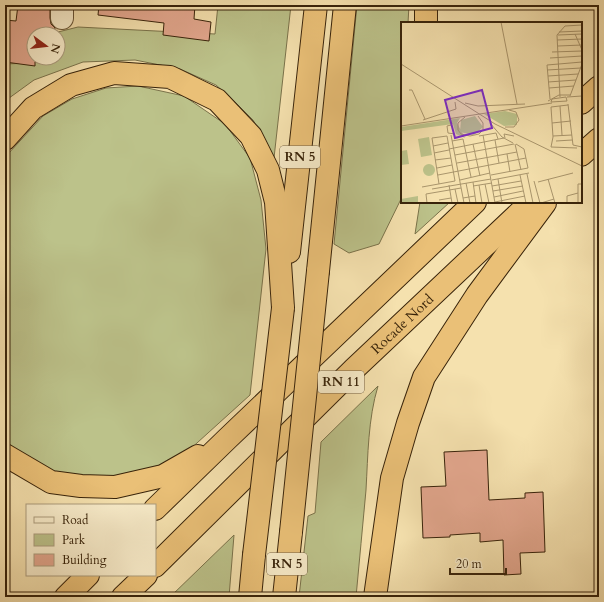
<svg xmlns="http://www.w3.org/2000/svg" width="604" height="602" font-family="Cardo,serif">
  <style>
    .green { fill: #bcc28a; stroke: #7a724a }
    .building { fill: #e3a78e; stroke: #38230a }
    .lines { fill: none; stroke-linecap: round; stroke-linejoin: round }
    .minor-casing { stroke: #675233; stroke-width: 24 }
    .highway-casing { stroke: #38230a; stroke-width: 24 }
    .minor { stroke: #f8ecca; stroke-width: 22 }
    .highway { stroke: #eac077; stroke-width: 22 }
    .highway-bridge-casing { stroke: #38230a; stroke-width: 24; stroke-linecap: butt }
    .highway-bridge { stroke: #eac077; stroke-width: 22 }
    .labels { text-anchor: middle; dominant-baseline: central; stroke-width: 3; stroke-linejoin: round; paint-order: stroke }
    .shield { fill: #f8ecca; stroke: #725f44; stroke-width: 1 }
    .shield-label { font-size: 13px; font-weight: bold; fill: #38230a }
    .street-label { font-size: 14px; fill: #38230a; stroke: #f8ecca }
    .inset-road { fill: none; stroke: #a9956c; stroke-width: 1 }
    .view { fill: #7b2cbf; fill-opacity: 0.15; stroke: #7b2cbf; stroke-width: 2 }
    .inset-edge { fill: none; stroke: #38230a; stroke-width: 2 }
  </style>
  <rect width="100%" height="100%" fill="#f5e1ae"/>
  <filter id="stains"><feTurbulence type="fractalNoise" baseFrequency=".005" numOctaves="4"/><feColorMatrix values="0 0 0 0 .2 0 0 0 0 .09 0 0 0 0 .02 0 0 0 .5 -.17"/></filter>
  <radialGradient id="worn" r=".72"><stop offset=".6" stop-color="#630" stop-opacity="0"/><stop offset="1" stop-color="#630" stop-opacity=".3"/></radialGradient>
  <!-- green -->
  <path class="green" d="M218 5H291L274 158 253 120 235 102 216 85 180 69 135 60 83 62 34 80 5 101V64L31 63 37 58H58V34H56L58 32 78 27 215 34Z
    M357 5H409L408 23H402V197L379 244 349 253 334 244Z
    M138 86 184 96 225 124 250 158 261 200 266 249 250 395 187 452 173 461 136 475 77 478 45 468 18 451 5 441V160L8 154 43 116 72 99 106 88Z
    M420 202H450L415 234Z
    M378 386C368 419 368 455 366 490 363 526 359 561 356 597H299L308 516 315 513 321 442Z
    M234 535 229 597H170Z"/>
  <!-- building -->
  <path class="building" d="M18 5H50V18L51 24 55 28 54 34H34V58H52L51 63 35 62V66L5 62V20L16 21Z
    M99 5H195L194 19 211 22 209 41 163 35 164 23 98 15Z
    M487 450 489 500 525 498V493L543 492 545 552 520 553 521 574 504 575 503 540 480 542V533L450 535V537L423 538 421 487 446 486 444 452Z"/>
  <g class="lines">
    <defs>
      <path id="minor" d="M62 18V5"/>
      <g id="highway">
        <path d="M426 5V23"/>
        <path d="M581 103 599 87"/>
        <path d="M5 139 33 108 71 85 114 73 170 77 217 100 251 136 268 170 276 202 283 308"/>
        <path d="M581 155 599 139"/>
        <path d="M289 252 316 5"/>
        <path d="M318 271 345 5"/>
        <path d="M5 455 51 482 81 486 115 487 163 476 198 456"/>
        <path d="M155 509 227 439 475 202"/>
        <path id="s1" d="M155 566 353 370 531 202"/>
        <path d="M66 597 88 575"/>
        <path d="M123 597 146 575"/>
        <path d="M250 597 254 555"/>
        <path d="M284 597 291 532"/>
        <path d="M375 597 392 478 408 423 424 377 477 295 545 203"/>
      </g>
    </defs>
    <!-- minor casing -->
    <use href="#minor" class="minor-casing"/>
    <!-- highway casing -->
    <use href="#highway" class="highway-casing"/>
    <!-- minor -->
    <use href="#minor" class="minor"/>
    <!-- highway -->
    <use href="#highway" class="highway"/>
    <defs>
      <path id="highway-bridge" d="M291 532 318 271
        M254 555 283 308"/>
    </defs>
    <!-- highway-bridge casing -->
    <use href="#highway-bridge" class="highway-bridge-casing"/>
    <!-- highway-bridge -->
    <use href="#highway-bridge" class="highway-bridge"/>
  </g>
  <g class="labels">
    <!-- shield labels -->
    <g class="shield">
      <rect x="280" y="146" width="40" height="22" rx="3"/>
      <rect x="318" y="371" width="46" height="22" rx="3"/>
      <rect x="267" y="553" width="40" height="22" rx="3"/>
    </g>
    <g class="shield-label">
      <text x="300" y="157">RN 5</text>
      <text x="341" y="382">RN 11</text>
      <text x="287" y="564">RN 5</text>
    </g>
    <!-- street labels -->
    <g class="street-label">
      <text stroke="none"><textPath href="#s1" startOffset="346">Rocade Nord</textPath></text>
    </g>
  </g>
  <!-- overview -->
  <g transform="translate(401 22)">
    <rect width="181" height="181" fill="#f5e1ae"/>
    <path d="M104 89 116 92V103L103 104 83 92ZM74 94 82 105 73 113 59 110 60 98ZM59 96 56 101 64 116 55 112 52 102 0 109V105ZM28 115 31 133 20 135 17 117ZM6 128 8 142 0 143V129ZM22 148a6 6 0 1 1 12 0a6 6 0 1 1-12 0ZM17 174V181H0V177Z" fill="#bcc28a"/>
    <path class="inset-road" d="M100 0 116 82M158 10 181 9M174 12 181 28M157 13 181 12M156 18 181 17M157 24 181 23M151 30 181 29M149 36 181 34M0 42 94 102 181 144M146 48 180 46M147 54 177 52M147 60 175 58M148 66 173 64M8 68H11L24 97M169 74 181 42M159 75 156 13 164 4 181 3M165 75 166 79 150 80 151 77ZM166 75 181 74M149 77 146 43 181 40M147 79 158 73H169M64 81 77 84 124 82M167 82 172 123 181 125M167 83 150 85 152 115 150 125 176 126M159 84 161 113M64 95 57 101V108L60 112 69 114 78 112 82 108V101L77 94M22 98 55 87 54 80M89 101 101 115 112 121M151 101 170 99M50 103 46 104 47 111 54 112M0 104 151 81M104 105H113L118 98 115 90 108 88M50 113 63 181M82 113 94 181M78 114 95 111 97 117M152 114 171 113M104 116 103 112 113 114M94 118 98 141M51 119 62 117 70 155M155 119 171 118M72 122 79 154M114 122 120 148M32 124 47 121M48 127 103 116M33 131 48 128M106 132 109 150M54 133 113 122M34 138 50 136M56 141 116 130M36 146 51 143M126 152 132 181M37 153 125 136M90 153 127 146 123 127 115 122M119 153 125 181M97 157 101 181M147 157 154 181M59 158 89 151M91 158 128 151M133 159 139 181M72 160 75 181M137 160 172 151M65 161 69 181M84 162 88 181M48 163 51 181M78 163 81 181M72 164 91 161M91 164 120 159M21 165 54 159 46 114 31 116 38 162M31 167 90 157M54 167 57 181M92 169 122 164M93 175 122 169M62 176 74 174M38 178 50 176M94 180 124 174M26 181 25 172 60 166M140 181 153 177M166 181V174L177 171M177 181V162H181"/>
    <path class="view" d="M81 68 91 106 54 116 44 78Z"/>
    <rect width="181" height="181" class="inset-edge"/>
  </g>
  <!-- margin -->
  <rect width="604" height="602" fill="none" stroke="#f5e1ae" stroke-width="20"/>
  <rect x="6" y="6" width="592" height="590" fill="none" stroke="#38230a" stroke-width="2"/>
  <rect x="10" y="10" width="584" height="582" fill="none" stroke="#38230a"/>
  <!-- legend -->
  <rect x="26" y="504" width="130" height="72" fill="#f8ecca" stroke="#ab9c7d"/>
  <rect x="34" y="517" width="20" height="6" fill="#f8ecca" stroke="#ab9c7d"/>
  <text x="62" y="524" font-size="12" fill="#38230a">Road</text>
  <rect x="34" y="534" width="20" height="12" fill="#bcc28a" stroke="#ab9c7d"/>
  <text x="62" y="544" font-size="12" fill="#38230a">Park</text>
  <rect x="34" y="554" width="20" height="12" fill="#e3a78e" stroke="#ab9c7d"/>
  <text x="62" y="564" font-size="12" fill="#38230a">Building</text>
  <!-- north arrow -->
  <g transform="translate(46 46) rotate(105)"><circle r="19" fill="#f8ecca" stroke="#ab9c7d"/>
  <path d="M0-3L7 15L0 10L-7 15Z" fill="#8f2418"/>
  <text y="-6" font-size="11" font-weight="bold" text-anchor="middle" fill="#38230a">N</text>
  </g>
  <!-- scale -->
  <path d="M450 568v6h56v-6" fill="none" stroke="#38230a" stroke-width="2"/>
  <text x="456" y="568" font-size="12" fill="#38230a" stroke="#f8ecca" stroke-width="3" paint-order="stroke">20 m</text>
  <rect width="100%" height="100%" filter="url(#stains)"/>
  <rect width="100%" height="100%" fill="url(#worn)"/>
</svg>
